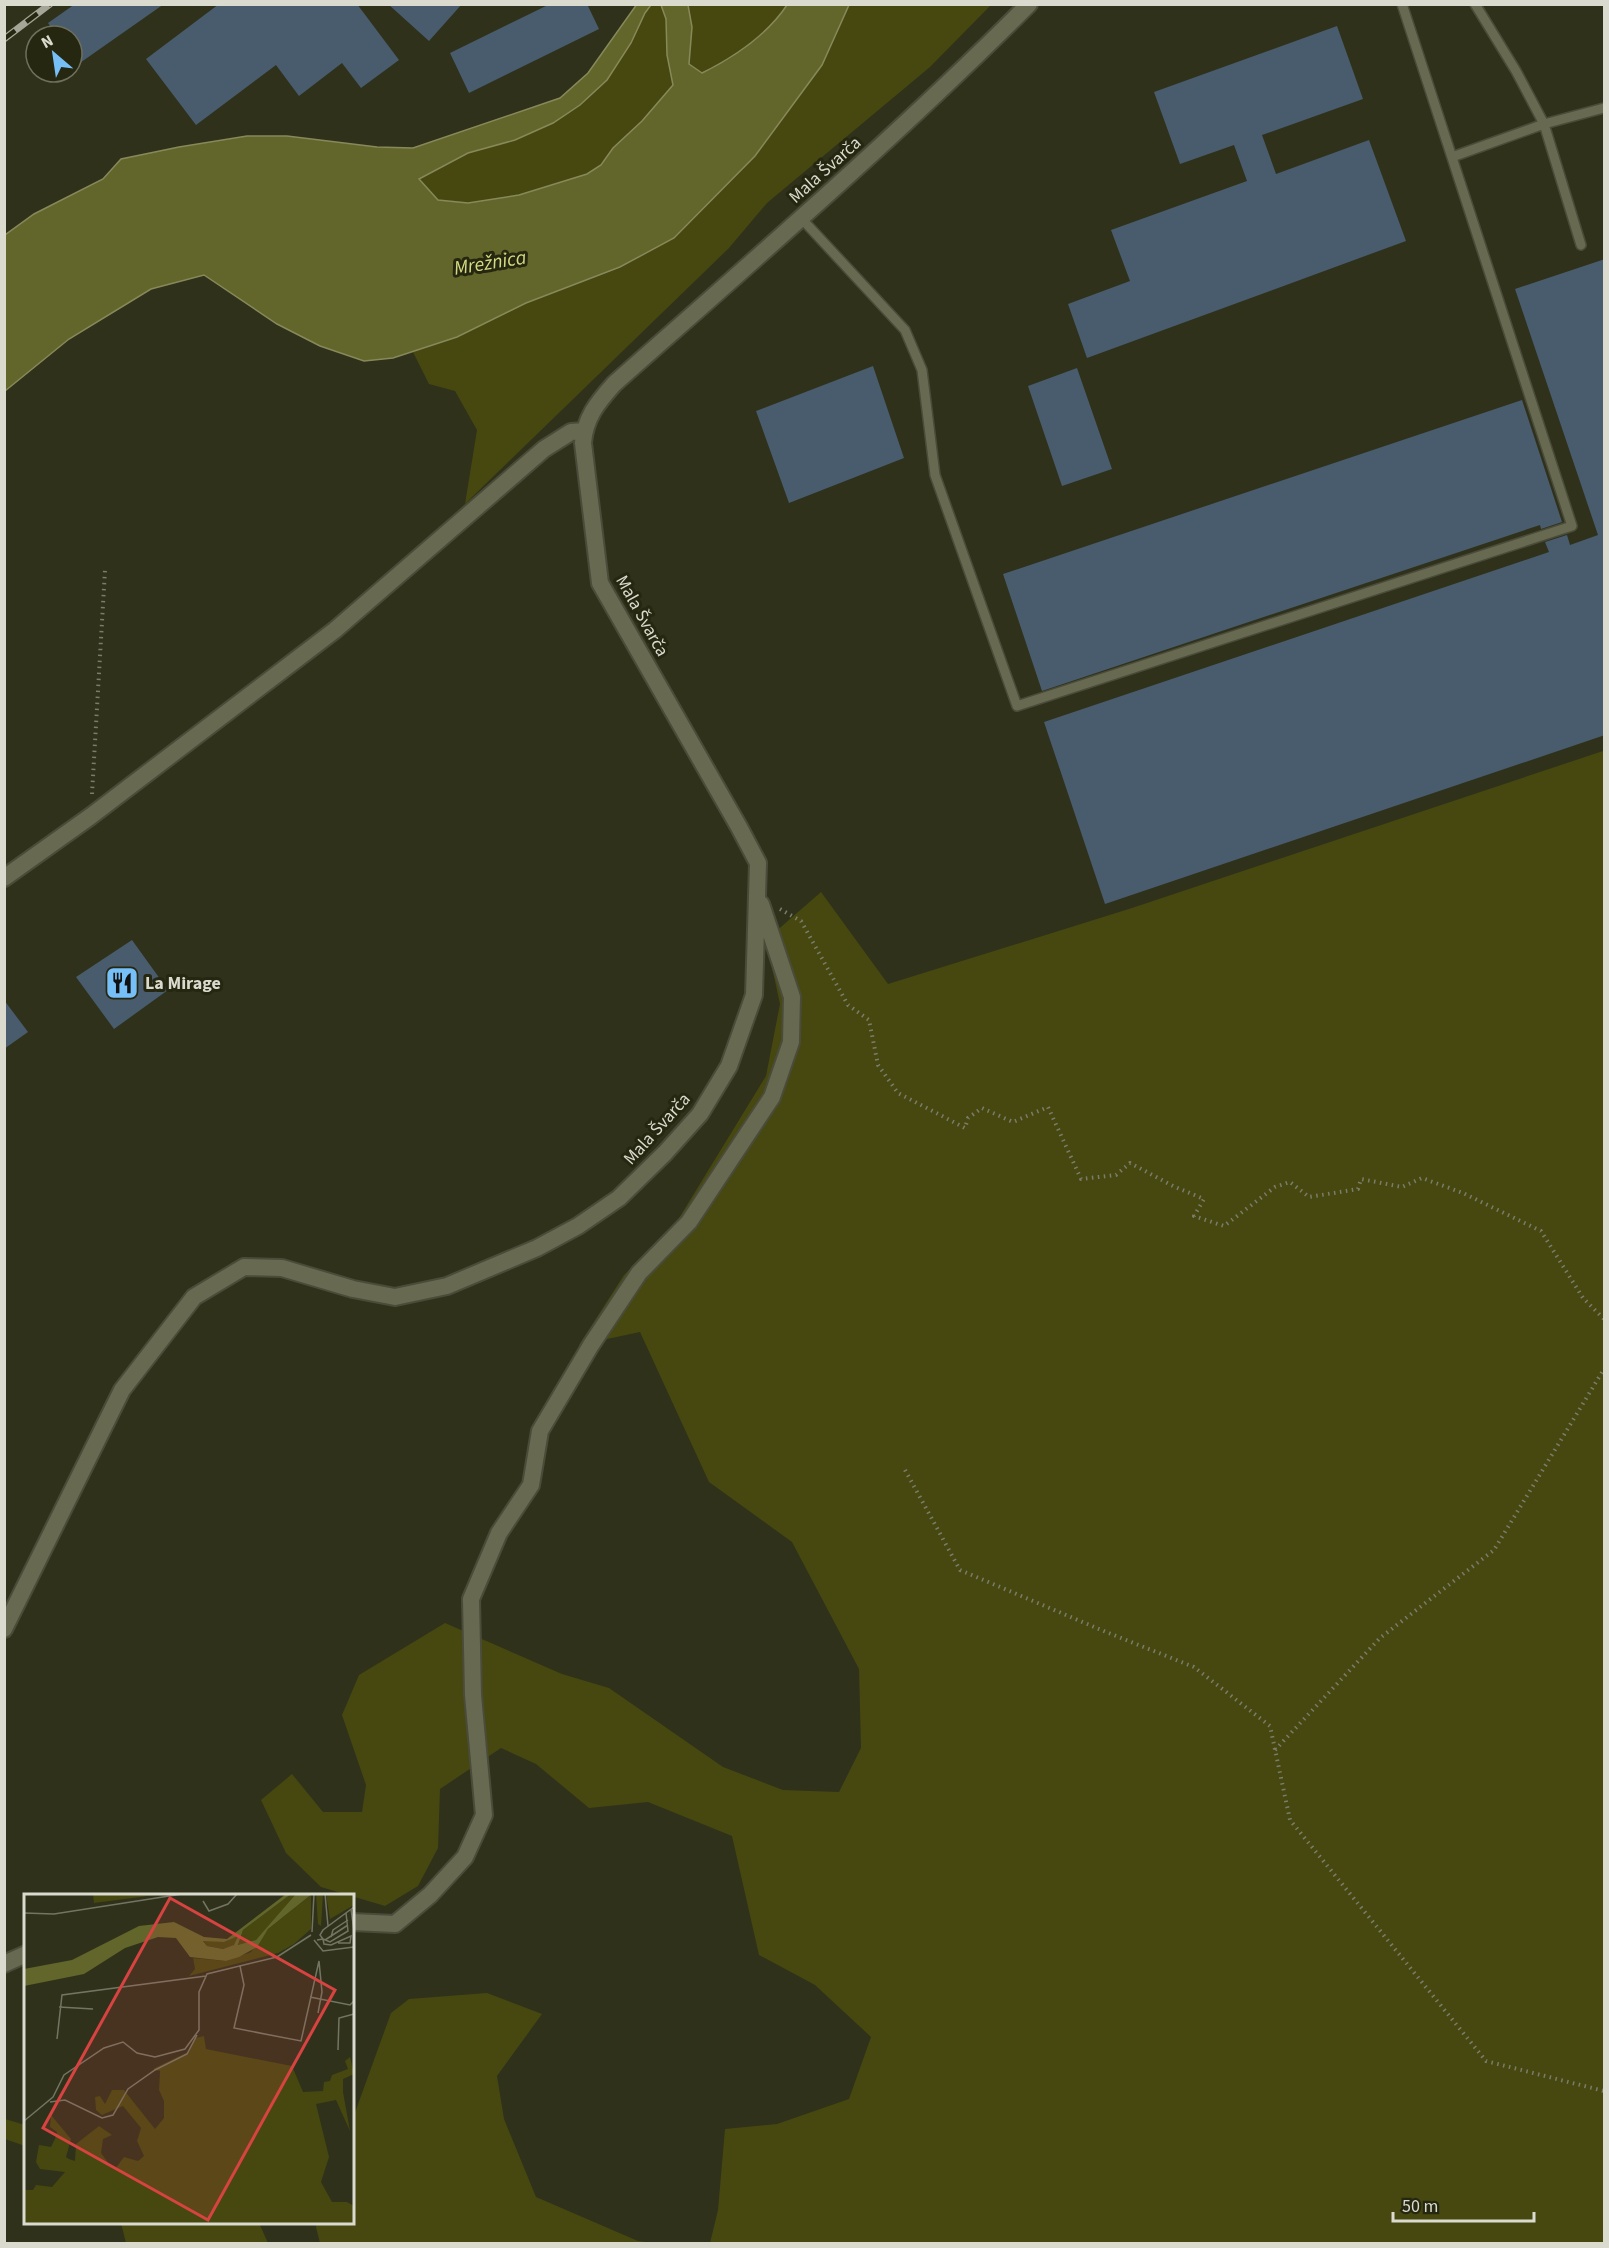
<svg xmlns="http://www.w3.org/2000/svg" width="1609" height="2248" font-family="'Source Sans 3',sans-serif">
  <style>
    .green { fill: #464810 }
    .water { fill: #63662a; stroke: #87895b; stroke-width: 1.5 }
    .building { fill: #485c6d }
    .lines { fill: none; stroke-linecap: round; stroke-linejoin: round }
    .service-casing { stroke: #4a4b39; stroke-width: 12 }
    .minor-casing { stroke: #4a4b39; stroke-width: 20 }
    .path { stroke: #7b7c6a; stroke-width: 4; stroke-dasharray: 1.5 4.5; stroke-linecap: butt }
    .service { stroke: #676951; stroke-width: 9 }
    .minor { stroke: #676951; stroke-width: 16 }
    .rail-casing { stroke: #a5a697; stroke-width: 7 }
    .rail { stroke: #262711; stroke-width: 4.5; stroke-dasharray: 14; stroke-linecap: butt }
    .labels { text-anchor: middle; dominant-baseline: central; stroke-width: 6; stroke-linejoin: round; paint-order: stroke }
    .street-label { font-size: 18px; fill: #dadbce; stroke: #262711 }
    .poi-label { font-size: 18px; font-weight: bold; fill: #dadbce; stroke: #262711; text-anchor: start }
    .water-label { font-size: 20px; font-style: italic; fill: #d5db82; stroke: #262711 }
    .inset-road { fill: none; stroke: #737563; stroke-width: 1.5 }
    .view { fill: #d74341; fill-opacity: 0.15; stroke: #d74341; stroke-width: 3 }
    .inset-edge { fill: none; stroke: #dadbce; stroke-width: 3 }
  </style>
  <rect width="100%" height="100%" fill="#2f311b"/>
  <!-- green -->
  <path class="green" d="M651 5H661L666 19 667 55 674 85 642 121 613 148 601 165 587 174 519 195 468 203 438 200 418 179 468 153 515 140 553 123 580 105Z
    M688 5H787C767 35 734 56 702 73L689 64 692 27Z
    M849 5H991L930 67 767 203 729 248 465 504 477 430 455 391 429 384 413 352 457 337 526 303 620 268 674 238 755 156 822 65Z
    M1603 751 1604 752V2243H710L718 2210 725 2129 777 2124 849 2099 871 2037 815 1985 759 1955 732 1836 648 1802 589 1808 536 1764 501 1748 440 1789 438 1848 418 1886 385 1906 321 1887 286 1853 261 1800 292 1774 323 1812H362L366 1785 342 1715 359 1675 445 1623 562 1674 609 1688 723 1767 783 1790 839 1792 861 1748 859 1669 792 1542 709 1482 640 1332 579 1345 624 1275 676 1223 766 1076 780 1004 766 940 821 892 888 984 1132 908Z
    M487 1993 542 2014 497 2076 504 2119 536 2197 638 2241 654 2243H320L316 2227 317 2223 352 2222 353 2118 391 2013 409 1999Z
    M5 2119 25 2125V2146L5 2139Z
    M121 2223H259L268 2243H126Z"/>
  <!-- water -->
  <path class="water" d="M637 4 651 5 645 13 631 43 607 80 580 105 553 123 515 140 468 153 419 179 438 200 468 203 519 195 587 174 601 165 613 148 642 121 673 85 667 55 666 19 661 5H688L692 27 689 64 702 73C734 57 767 35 787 5H849L822 65 755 156 674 238 620 267 526 303 457 337 393 358 364 361 320 346 277 324 204 275 151 289 69 339 5 391V235L34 214 103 179 121 159 179 147 247 136H287L377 147 413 148 560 98 588 73Z"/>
  <!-- building -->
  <path class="building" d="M75 4H164L77 65 72 57V36H57L48 23Z
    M219 4H357L399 60 361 88 342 63 299 96 276 65 196 125 146 59Z
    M388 4H462L429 41Z
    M550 4H587L599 29 469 93 450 53Z
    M1337 26 1363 99 1262 135 1276 174 1369 140 1406 241 1087 358 1068 304 1130 281 1111 230 1247 181 1234 145 1180 164 1154 92Z
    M1605 259V735L1105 904 1044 722 1549 552 1545 542 1567 535 1570 545 1598 535 1515 289Z
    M873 366 904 458 789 503 756 411Z
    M1077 368 1112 469 1062 486 1028 386Z
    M1522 400 1562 522 1541 529 1540 525 1042 691 1003 574Z
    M132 940 168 990 114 1029 76 977Z
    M4 1000 28 1032 4 1049Z"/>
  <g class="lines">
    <defs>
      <path id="service" d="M1475 4 1516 71 1544 124 1581 245
        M1452 157 1544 124 1604 108
        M801 218 905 330 922 370 935 475 1017 706 1572 526 1402 4"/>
      <path id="minor" d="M4 878 91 816 335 630 544 449 571 432 584 431
        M4 1629 122 1390 194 1297 244 1267 282 1268 353 1289 395 1297 447 1286 537 1248 578 1226 619 1198 665 1153 700 1114 729 1066 754 995 758 863 739 827 600 583 583 443C585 418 597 403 614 384 754 260 896 137 1029 4
        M352 1922 395 1924 430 1895 465 1857 484 1815 473 1695 471 1599 499 1533 531 1485 540 1431 591 1345 639 1273 689 1222 772 1097 791 1042 792 997 761 904
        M4 1964 26 1954"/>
    </defs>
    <!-- service casing -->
    <use href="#service" class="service-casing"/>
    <!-- minor casing -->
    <use href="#minor" class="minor-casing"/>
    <!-- path -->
    <path class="path" d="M92 794 105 570
      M780 909 801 921 848 1005 869 1020 878 1065 898 1093 965 1128 968 1118 982 1108 1013 1122 1048 1107 1081 1179 1116 1175 1130 1163 1173 1186 1204 1199 1194 1216 1224 1226 1275 1187 1290 1182 1309 1197 1358 1189 1361 1179 1402 1187 1422 1178 1463 1193 1541 1231 1583 1298 1604 1319
      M905 1470 960 1570 1106 1632 1194 1667 1270 1726 1290 1820 1486 2061 1604 2091
      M1275 1750 1380 1638 1494 1550 1604 1369"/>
    <!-- service -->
    <use href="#service" class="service"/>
    <!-- minor -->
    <use href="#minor" class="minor"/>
    <defs>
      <path id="rail" d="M4 39 50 4"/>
    </defs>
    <!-- rail casing -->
    <use href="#rail" class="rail-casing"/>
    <!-- rail -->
    <use href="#rail" class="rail"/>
  </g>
  <!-- icons -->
  <defs>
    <symbol id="restaurant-square" viewBox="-11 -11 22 22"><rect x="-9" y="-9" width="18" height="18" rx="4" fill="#76c0f7" stroke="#262711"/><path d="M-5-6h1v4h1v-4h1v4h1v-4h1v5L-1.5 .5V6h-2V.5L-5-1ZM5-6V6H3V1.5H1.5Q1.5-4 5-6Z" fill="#111"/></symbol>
  </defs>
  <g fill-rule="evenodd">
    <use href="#restaurant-square" x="103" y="964" width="38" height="38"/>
  </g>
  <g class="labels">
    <!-- street labels -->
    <g class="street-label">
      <text transform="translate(825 170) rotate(-42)">Mala Švarča</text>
      <text transform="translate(642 616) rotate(61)">Mala Švarča</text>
      <text transform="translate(657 1129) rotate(-48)">Mala Švarča</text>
    </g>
    <!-- poi labels -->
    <g class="poi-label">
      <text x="145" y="983">La Mirage</text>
    </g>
    <!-- water labels -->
    <g class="water-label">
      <text transform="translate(490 263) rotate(-9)">Mrežnica</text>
    </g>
  </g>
  <!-- overview -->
  <g transform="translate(24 1894)">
    <rect width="330" height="330" fill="#2f311b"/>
    <path d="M69 0H139L70 9ZM267 0H272V5L232 46 214 52 219 36ZM292 0H299L297 32 294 30ZM302 0H330V11L306 25ZM287 1V35L270 50 254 59 165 82 171 75 169 64 202 67 227 58 244 35ZM214 41 211 51 199 55 183 52 179 46 200 48ZM180 142 182 155 268 172 279 198 299 197 300 188 306 187 308 181 324 175 321 167 326 163 330 180 319 185V198L326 237 312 206 292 210 305 263 297 288 308 308H323L330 312V330H0V296H9L12 291 28 293 41 278 16 275 12 268 15 251 27 253 31 245 33 238 26 233 27 221 47 245 42 263 45 265 51 267 52 250 75 232 88 241 79 245 77 259 85 270 91 275 100 263 114 267 120 262 113 247 117 234 99 212 78 221 72 216 71 203 76 202 81 210 88 196H100L131 235 140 224V207L135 196 136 177 129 175 164 158 171 144Z" fill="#464810"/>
    <path d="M262 0H267L219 36 214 51 232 46 272 0H288L244 35 233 53 215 63 202 67 166 63 152 44 134 43 101 54 60 80 0 92V75L48 66 115 32 150 28 180 43 203 45ZM214 42 210 51 199 55 183 52 179 47 200 48Z" fill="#63662a" fill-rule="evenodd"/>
    <path class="inset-road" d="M301 0 304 32M179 7 185 17 204 10 213 0M327 15 330 37M0 19 30 20 158 0M288 38 290 0M307 43 309 36 324 26M299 45 300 50 307 51 327 42 326 49H314M299 45 306 48 324 37 322 19M290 46 299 57 330 53M293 46 299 45 296 41 299 36 330 13M301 46 324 31M216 72 220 91 210 134 277 147 295 67 298 98 294 119M286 103 326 111 330 107M35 113 69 115M33 145 38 101 182 82M314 156 315 124 330 120M26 208 41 206 78 224 89 221 104 195 131 176 163 160 173 141M0 227 29 203 40 181 80 154 99 148 113 159 131 163 161 155 175 136V98L183 80 253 63 287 41"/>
    <path class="view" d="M146 4 311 96 184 326 19 234Z"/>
    <rect width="330" height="330" class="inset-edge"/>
  </g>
  <!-- border -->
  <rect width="1609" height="2248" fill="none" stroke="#dadbce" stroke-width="12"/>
  <!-- north arrow -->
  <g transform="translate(54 54) rotate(331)"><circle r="28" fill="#262711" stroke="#6e6f5d" stroke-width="1.5"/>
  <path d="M0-4.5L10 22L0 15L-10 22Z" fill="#76c0f7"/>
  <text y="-9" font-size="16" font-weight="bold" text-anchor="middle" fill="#dadbce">N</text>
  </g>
  <!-- scale -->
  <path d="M1393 2212v9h141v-9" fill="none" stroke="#dadbce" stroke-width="3"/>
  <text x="1402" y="2212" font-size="18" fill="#dadbce" stroke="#262711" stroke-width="4.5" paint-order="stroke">50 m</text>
</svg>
